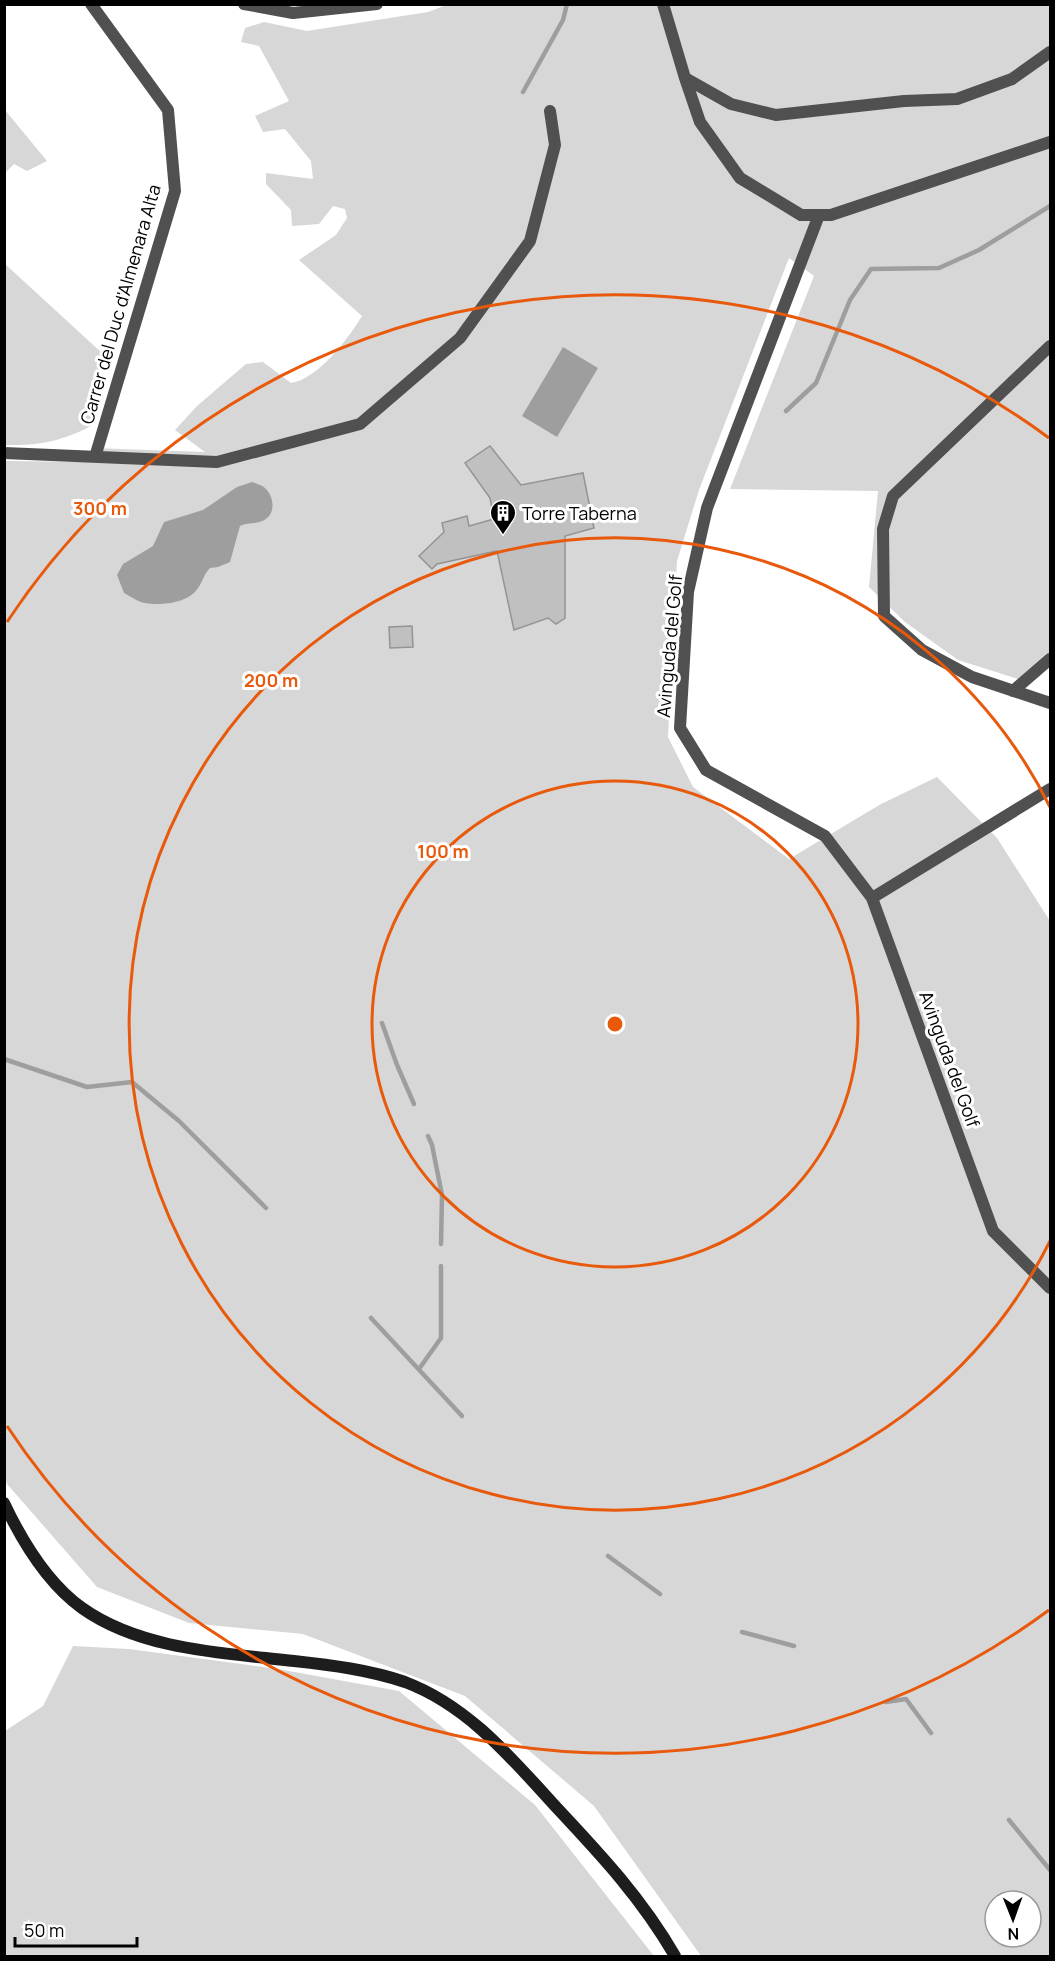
<svg xmlns="http://www.w3.org/2000/svg" width="1055" height="1961" font-family="Manrope,sans-serif">
  <style>
    .green { fill: #d7d7d7; fill-rule: evenodd }
    .water { fill: #9e9e9e }
    .lines { fill: none; stroke-linecap: round; stroke-linejoin: round }
    .stream { stroke: #9e9e9e; stroke-width: 4.5 }
    .building { fill: #c0c0c0; stroke: #949494; stroke-width: 1.5 }
    .minor { stroke: #505050; stroke-width: 12 }
    .secondary { stroke: #1d1d1d; stroke-width: 12 }
    .ring { fill: none; stroke: #e8590c; stroke-width: 3 }
    .labels { text-anchor: middle; dominant-baseline: central; stroke-width: 6; stroke-linejoin: round; paint-order: stroke }
    .street-label { font-size: 18px; fill: #000; stroke: #fff }
    .poi-label { font-size: 18px; fill: #000; stroke: #fff; text-anchor: start }
    .centre { fill: #e8590c; stroke: #fff; stroke-width: 3 }
    .ring-label { font-size: 18px; text-anchor: middle; font-weight: bold; fill: #e8590c; stroke: #fff; stroke-width: 6; stroke-linejoin: round; paint-order: stroke }
  </style>
  <rect width="100%" height="100%" fill="#fff"/>
  <!-- green -->
  <path class="green" d="M449 4 1050 5V654L1021 680 958 660 905 622 869 587 878 491 730 489 814 276 789 258 699 490 677 561 668 737 693 787 789 859 881 804 937 777 997 838 1050 921V1956H701L594 1806 465 1696 303 1634 189 1623 97 1587 7 1484 5 1477V461L91 462 93 448 205 452 175 430 197 406 246 364 263 362 291 383C318 379 348 339 362 316L299 260 336 235 347 218 345 209 333 206 319 224 292 226 291 210 266 184V173L313 179 311 161 285 129 263 132 255 116 289 101 259 46 241 42 245 28 264 22 307 31 428 12ZM995 1901H1031V1937H995Z
    M4 110H5L47 161 27 171 14 164 5 173Z
    M5 264 102 353 95 424C63 441 40 446 5 445Z
    M73 1646 129 1649 278 1669 399 1691 535 1805 654 1956H5V1731L43 1706Z"/>
  <!-- water -->
  <path class="water" d="M563 347 598 368 557 437 522 416Z
    M252 482C256 484 262 485 265 488 273 495 276 511 267 518 260 525 248 522 240 526L230 562 218 567 210 568C204 574 203 581 198 588 189 603 161 606 145 603 138 602 130 596 124 593L117 575 123 564 153 546 164 522 203 510 237 487Z"/>
  <g class="lines">
    <!-- stream -->
    <path class="stream" d="M523 92 563 20 567 4
      M786 411 816 383 850 300 871 269 939 268 979 250 1050 206
      M382 1023 397 1065 414 1104
      M4 1059 87 1087 132 1082 179 1121 266 1208
      M428 1136 432 1145 442 1195 441 1244
      M371 1318 462 1416
      M419 1369 441 1338V1266
      M608 1556 660 1594
      M742 1632 794 1646
      M886 1702 906 1699 931 1733
      M1009 1820 1050 1870"/>
  </g>
  <!-- building -->
  <path class="building" d="M490 446 521 485 583 473 594 528 565 536V618L556 624 548 618 514 630 497 551 437 564 432 569 419 556 444 532 442 523 467 516 469 526 494 519 490 498 465 463Z
    M412 626 413 647 390 648 389 627Z"/>
  <g class="lines">
    <!-- minor -->
    <path class="minor" d="M91 4 168 110 175 191 95 457
      M244 4 293 13 377 4
      M663 4 685 78 731 104 776 115 904 101 957 99 1012 79 1050 52
      M685 78 700 122 740 178 801 215H831L1050 142
      M819 215 707 508 688 592 680 728 706 770 825 836 872 898 993 1231 1050 1288
      M1050 346 893 496 883 529 884 616 922 650 972 677 1050 703
      M4 453 217 462 360 424 460 338 530 241 555 145 550 111
      M1013 691 1050 659
      M872 898 1050 789"/>
    <!-- secondary -->
    <path class="secondary" d="M4 1503C22 1541 47 1583 82 1608 141 1650 224 1653 294 1661 331 1665 370 1670 405 1682 469 1706 513 1760 557 1808 602 1856 642 1899 675 1956"/>
  </g>
  <!-- distance rings -->
  <g class="ring">
    <circle cx="615" cy="1024" r="243"/>
    <path d="M1050 1241A486 486 0 1 1 1050 807"/>
    <path d="M1049 1610A729 729 0 0 1 7 1426M7 622A729 729 0 0 1 1049 438"/>
  </g>
  <!-- icons -->
  <defs>
    <symbol id="building-pin" viewBox="-11 -11 22 30"><path d="M0 17L-7.5 6A9.5 9.5 0 1 1 7.5 6Z" fill="#000" stroke="#fff"/><path d="M-4-6H4V6H1V3H-1V6H-4ZM-2.5-4.3h1.7v1.8h-1.7ZM.8-4.3h1.7v1.8H.8ZM-2.5-1h1.7V.8h-1.7ZM.8-1h1.7V.8H.8Z" fill="#fff"/></symbol>
  </defs>
  <g fill-rule="evenodd">
    <use href="#building-pin" x="488" y="498" width="30" height="40"/>
  </g>
  <g class="labels">
    <!-- street labels -->
    <g class="street-label">
      <text transform="translate(120 304) rotate(-74)">Carrer del Duc d'Almenara Alta</text>
      <text transform="translate(669 646) rotate(-85)">Avinguda del Golf</text>
      <text transform="translate(950 1059) rotate(70)">Avinguda del Golf</text>
    </g>
    <!-- poi labels -->
    <g class="poi-label">
      <text x="522" y="513">Torre Taberna</text>
    </g>
  </g>
  <circle cx="615" cy="1024" r="9" class="centre"/>
  <g class="ring-label">
    <text x="100" y="515">300 m</text>
    <text x="271" y="687">200 m</text>
    <text x="443" y="858">100 m</text>
  </g>
  <!-- border -->
  <rect width="1055" height="1961" fill="none" stroke="#000000" stroke-width="12"/>
  <!-- north arrow -->
  <g transform="translate(1013 1919) rotate(179)"><circle r="28" fill="#ffffff" stroke="#999999" stroke-width="1.5"/>
  <path d="M0-4.5L10 22L0 15L-10 22Z" fill="#000000"/>
  <text y="-9" font-size="16" font-weight="bold" text-anchor="middle" fill="#000000">N</text>
  </g>
  <!-- scale -->
  <path d="M15 1937v9h122v-9" fill="none" stroke="#000000" stroke-width="3"/>
  <text x="24" y="1937" font-size="18" fill="#000000" stroke="#ffffff" stroke-width="4.5" paint-order="stroke">50 m</text>
</svg>
